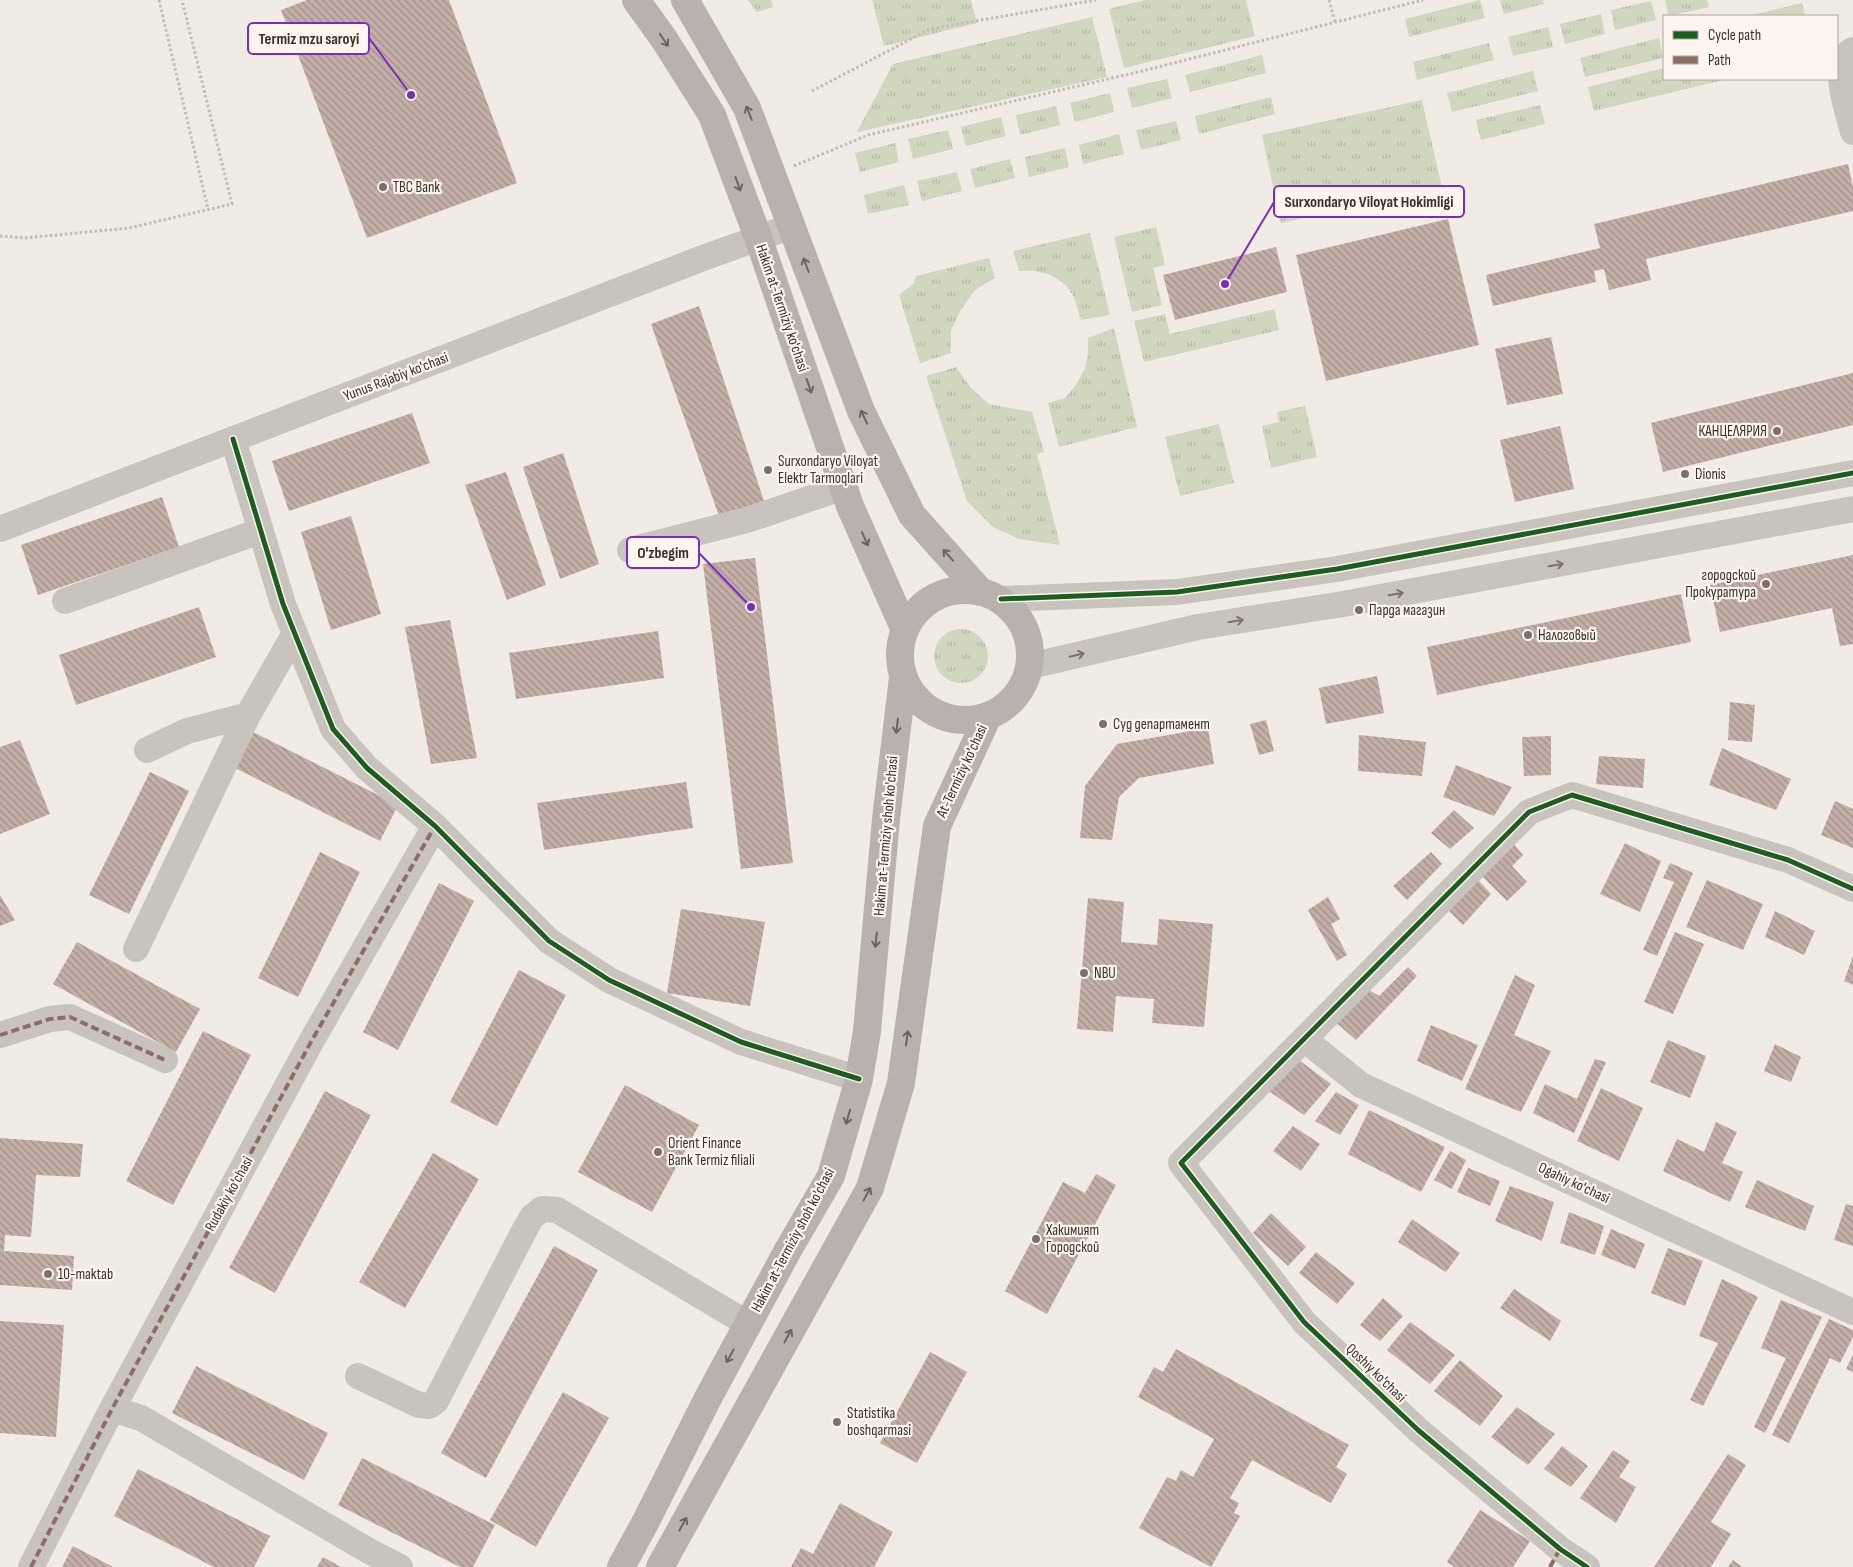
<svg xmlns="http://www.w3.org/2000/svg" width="1853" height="1567" font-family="'Sofia Sans Condensed',sans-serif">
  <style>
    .grass { fill: url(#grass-tufts) }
    .building { fill: url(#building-back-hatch) }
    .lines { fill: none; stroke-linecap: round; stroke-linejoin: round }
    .path { stroke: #c2bbb6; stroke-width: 3; stroke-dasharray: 2.5 2.5; stroke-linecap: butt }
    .minor { stroke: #c9c3be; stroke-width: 26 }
    .major { stroke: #b8b1ad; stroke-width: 28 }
    .quiet { stroke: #8d6e63; stroke-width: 4; stroke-dasharray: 8 4; stroke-linecap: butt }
    .cycleway-casing { stroke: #fbf5ee; stroke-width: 8 }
    .cycleway { stroke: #1b5e20; stroke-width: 5 }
    .oneway { stroke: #6d645f }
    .oneway2 { stroke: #7b726d }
    .poi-dot { fill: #7a716c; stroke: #fbf5ee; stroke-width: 2 }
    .labels { text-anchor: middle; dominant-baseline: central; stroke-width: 4.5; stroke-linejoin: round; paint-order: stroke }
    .poi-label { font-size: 15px; fill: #3b302b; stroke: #fbf5ee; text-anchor: start }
    .street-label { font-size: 15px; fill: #3b302b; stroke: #fbf5ee }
    .leader { fill: none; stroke: #7b2cbf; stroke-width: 2 }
    .callout-dot { fill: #7b2cbf; stroke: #fbf5ee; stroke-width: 2 }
    .callout { fill: #fbf5ee; stroke: #7b2cbf; stroke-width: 2 }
    .callout-label { font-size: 16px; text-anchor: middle; font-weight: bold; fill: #3b302b }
  </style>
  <defs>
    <pattern id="grass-tufts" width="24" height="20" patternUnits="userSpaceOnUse" patternTransform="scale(1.25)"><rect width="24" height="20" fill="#d1d6bf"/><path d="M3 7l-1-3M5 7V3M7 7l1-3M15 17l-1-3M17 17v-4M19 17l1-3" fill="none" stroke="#b4b8a4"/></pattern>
    <pattern id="building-back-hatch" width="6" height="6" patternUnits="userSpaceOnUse" patternTransform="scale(1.25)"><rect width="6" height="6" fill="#c3afa7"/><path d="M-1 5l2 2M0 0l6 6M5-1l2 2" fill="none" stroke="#a08f88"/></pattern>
  </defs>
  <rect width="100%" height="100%" fill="#f0ebe5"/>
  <!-- grass -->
  <path class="grass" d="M748 0H771L773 7 757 12Z
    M872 0H971L977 23 884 46Z
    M1145 0H1246L1255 36 1124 68 1109 9Z
    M1480 0 1485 18 1409 37 1405 19Z
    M1500 0H1543L1544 4 1504 14Z
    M1665 0H1707L1709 7 1669 16Z
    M1651 1 1656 20 1615 30 1611 10Z
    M1802 3 1805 16H1748Z
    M1601 14 1605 34 1565 44 1560 24Z
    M1092 17 1107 77 857 132 893 64Z
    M1548 27 1553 47 1513 56 1508 37Z
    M1659 38 1663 58 1585 77 1580 58Z
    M1489 43 1494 60 1417 80 1413 62Z
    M1262 55 1266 73 1190 92 1185 75Z
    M1664 68V79H1728L1594 111 1588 87Z
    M1533 71 1538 91 1452 112 1447 93Z
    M1167 79 1172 98 1132 108 1127 88Z
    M1110 93 1114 112 1075 122 1070 103Z
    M1271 97 1275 114 1199 134 1195 116Z
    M1422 100 1442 188 1281 223 1262 135Z
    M1540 105 1545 124 1481 140 1476 120Z
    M1056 106 1060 125 1020 135 1016 115Z
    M1001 117 1006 136 966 146 961 127Z
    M1176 121 1181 140 1141 150 1136 130Z
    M948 130 953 149 913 159 908 139Z
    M1119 134 1124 154 1083 164 1079 145Z
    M895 143 899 162 860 172 855 153Z
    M1065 148 1069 167 1029 177 1025 157Z
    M1010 159 1015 178 975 188 970 169Z
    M957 172 962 191 922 201 917 181Z
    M904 185 909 205 868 214 864 195Z
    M1156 227 1165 265 1153 268 1162 305 1132 312 1114 237Z
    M1090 233 1110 315 1081 320C1078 312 1077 302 1072 294 1062 275 1039 269 1019 271L1013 251Z
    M989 258 995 278 975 290 960 311 951 331V353L920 363 899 295 914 283 916 276Z
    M1274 309 1279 330 1144 362 1134 321 1165 314 1170 334Z
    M1114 328 1137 427 1059 447 1048 403 1065 398 1076 385 1085 368 1088 353V338Z
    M956 367 971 388 989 404 1032 412 1044 452 1037 454 1060 545 1019 539 993 527 967 501 926 376Z
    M1305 406 1317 457 1271 468 1262 426 1279 422 1277 412Z
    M1219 424 1234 483 1180 496 1165 437Z
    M934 656a27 27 0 1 1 54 0a27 27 0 1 1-54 0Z"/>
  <!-- building -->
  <path class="building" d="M307 0H449L517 183 367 238 281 10Z
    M1848 164 1853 187V211L1646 259 1651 280 1609 290 1604 269 1594 271 1596 282 1493 306 1486 275 1600 248 1594 224Z
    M1448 219 1479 345 1326 381 1296 255Z
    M1276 247 1287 292 1175 320 1163 275Z
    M699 306 764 501 719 516 651 324Z
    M1551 337 1563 394 1507 405 1495 349Z
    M1853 373V425L1663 472 1651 423Z
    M412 413 430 463 289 511 272 461Z
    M1560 426 1574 489 1515 502 1500 440Z
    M563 453 599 564 560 579 523 467Z
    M506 472 546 585 507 600 465 485Z
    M162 497 179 547 38 595 21 545Z
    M351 516 381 614 331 630 301 532Z
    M1853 555V644L1840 646 1832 608 1720 632 1710 585Z
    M755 558 793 863 741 869 703 564Z
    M1681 594 1691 642 1437 695 1427 647Z
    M199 607 216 657 76 705 59 655Z
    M450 620 477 758 431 764 405 627Z
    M658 631 664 678 516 699 509 653Z
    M1377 676 1384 713 1326 724 1319 688Z
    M1730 702 1755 705 1752 742 1728 740Z
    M1266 720 1274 751 1259 755 1250 724Z
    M1208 728 1214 764 1139 778 1119 797 1112 840 1080 838 1085 786 1117 744Z
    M247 729 398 805 380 841 229 765Z
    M1359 735 1426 742 1422 776 1358 771Z
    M1551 736V775L1524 776 1522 737Z
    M20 740 50 814 0 834V747Z
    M1722 748 1791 779 1776 810 1709 785Z
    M1599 756 1645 759 1643 788 1596 784Z
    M1456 765 1512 787 1494 816 1443 797Z
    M150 772 189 791 129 914 89 895Z
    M686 782 693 828 544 850 537 803Z
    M1835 801 1853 809V848L1821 835Z
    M1454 810 1474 828 1450 849 1431 833Z
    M1511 841 1523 855 1512 866 1527 882 1507 901 1478 872Z
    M1625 843 1661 861 1640 912 1600 894Z
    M320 852 360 872 298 997 258 978Z
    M1431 852 1442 864 1407 900 1393 886Z
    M1670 863 1693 873 1657 956 1643 950 1674 882 1663 878Z
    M1476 878 1491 894 1463 925 1446 908Z
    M1707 880 1763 904 1743 950 1686 927Z
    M439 883 474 901 398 1050 363 1032Z
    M0 895 15 920 0 926Z
    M1328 897 1340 919 1331 924 1347 955 1337 961 1308 910Z
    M1088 898 1124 902 1121 942 1157 945 1159 919 1213 924 1204 1027 1152 1023 1154 999 1116 996 1113 1032 1077 1029Z
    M681 909 765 922 750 1006 667 993Z
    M1775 911 1815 931 1804 955 1765 937Z
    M1675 932 1704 944 1673 1014 1644 1002Z
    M77 942 200 1009 176 1052 53 984Z
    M1853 956V985L1844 981Z
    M1408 967 1417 976 1356 1040 1332 1019 1366 988 1379 996Z
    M519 970 566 995 497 1126 450 1102Z
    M1515 975 1535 985 1514 1035 1551 1051 1521 1112 1465 1089Z
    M1431 1025 1478 1045 1462 1081 1417 1061Z
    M203 1031 251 1055 173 1205 126 1181Z
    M1668 1040 1706 1056 1690 1098 1650 1082Z
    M1775 1044 1801 1057 1791 1082 1764 1071Z
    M1296 1058 1331 1084 1304 1115 1267 1090Z
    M1595 1059 1606 1062 1574 1133 1533 1113 1545 1084 1577 1099Z
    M625 1085 699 1125 652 1212 578 1172Z
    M1601 1088 1643 1108 1619 1161 1577 1141Z
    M325 1091 371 1115 275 1293 229 1268Z
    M1336 1092 1359 1105 1340 1135 1315 1121Z
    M1369 1110 1445 1147 1421 1192 1348 1154Z
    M1716 1122 1737 1132 1722 1163 1743 1172 1730 1202 1663 1171 1677 1139 1704 1152Z
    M1293 1126 1320 1144 1301 1171 1273 1151Z
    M0 1138 83 1144 80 1177 36 1175 31 1237 5 1235 4 1251 74 1256 72 1290 0 1285Z
    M1450 1151 1466 1160 1452 1189 1434 1180Z
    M433 1153 479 1179 405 1308 359 1282Z
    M1468 1168 1500 1181 1490 1206 1457 1192Z
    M1096 1174 1116 1185 1047 1314 1005 1291 1063 1182 1085 1193Z
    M1757 1180 1814 1206 1805 1231 1745 1207Z
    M1510 1186 1554 1202 1542 1241 1495 1221Z
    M1846 1204 1853 1206V1246L1834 1240Z
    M1569 1212 1604 1226 1595 1255 1560 1243Z
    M1271 1213 1306 1247 1288 1266 1253 1233Z
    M1412 1219 1460 1253 1446 1272 1398 1242Z
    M1611 1229 1645 1244 1635 1269 1601 1255Z
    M554 1246 598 1270 486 1478 441 1453Z
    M1668 1248 1703 1261 1685 1306 1651 1293Z
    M1316 1252 1355 1283 1337 1304 1299 1273Z
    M1722 1279 1758 1297 1703 1406 1690 1400 1718 1343 1699 1336Z
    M1514 1289 1561 1321 1550 1341 1500 1308Z
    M1383 1298 1403 1316 1380 1341 1360 1325Z
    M1781 1300 1822 1317 1765 1433 1754 1427 1786 1358 1761 1348Z
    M1829 1319 1853 1330V1337L1840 1363 1830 1358 1789 1443 1772 1435Z
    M0 1321 64 1325 56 1437 0 1433Z
    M1410 1322 1455 1355 1430 1384 1387 1350Z
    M1176 1349 1349 1445 1336 1467 1347 1474 1331 1503 1252 1460 1230 1498 1239 1503 1234 1513 1240 1516 1211 1567 1139 1528 1167 1477 1176 1481 1181 1470 1193 1477 1214 1439 1138 1397 1154 1367 1163 1372Z
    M930 1352 967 1372 917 1463 880 1443Z
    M1853 1355V1372L1846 1369Z
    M1460 1360 1503 1396 1480 1426 1434 1391Z
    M196 1366 328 1433 304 1480 172 1413Z
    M563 1392 609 1418 536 1547 490 1520Z
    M1517 1407 1555 1434 1528 1465 1491 1437Z
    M1562 1446 1588 1466 1571 1487 1544 1469Z
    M1613 1450 1630 1461 1619 1477 1636 1487 1616 1523 1580 1498Z
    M1728 1454 1746 1465 1711 1522 1731 1534 1711 1567H1654Z
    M362 1458 495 1525 473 1567H460L338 1505Z
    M138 1469 270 1536 254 1567H214L114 1516Z
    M840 1503 893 1532 874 1567H791L801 1548 813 1554Z
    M1480 1510 1530 1541 1513 1567H1454L1447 1562Z
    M73 1546 113 1567H62Z
    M323 1557 341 1567H317Z
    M1733 1560 1742 1567H1728Z"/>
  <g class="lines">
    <!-- path -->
    <path class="path" d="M159 0 208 209
      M1329 0 1335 22
      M812 91 930 29 1096 0
      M794 166 868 135 1138 72 1423 0
      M0 236 25 238 129 228 232 204 182 0"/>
    <!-- minor -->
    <path class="minor" d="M1853 50C1829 62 1848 112 1853 132
      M233 439 283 604 333 729 367 768 435 826 549 941 609 980 741 1042 859 1079
      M0 529 703 258 792 226
      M630 550 747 520 844 487
      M1001 599 1177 592 1337 569 1853 473
      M65 601 260 531
      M1030 666 1198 627 1343 604 1853 509
      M147 750 187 731 248 715 295 633
      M136 949 248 715
      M0 1035 50 1019 70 1017 165 1060
      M1304 1039 1361 1085 1853 1312
      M358 1376 419 1405 429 1406 436 1401 525 1229 532 1217 542 1209 557 1210 748 1324
      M112 1409 141 1418 369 1551 400 1567
      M31 1567 112 1409 312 1040 435 826
      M1587 1567 1560 1549 1418 1430 1304 1322 1181 1163 1529 812 1572 795 1788 860 1853 889"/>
    <!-- major -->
    <path class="major" d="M636 0 664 39 712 115 758 237 850 506 904 628
      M685 0 747 108 861 411 912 515 980 591
      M900 655a65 65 0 1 1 130 0a65 65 0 1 1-130 0Z
      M621 1567 645 1523 708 1398 788 1250 831 1176 859 1079 867 1031 886 819 903 678
      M660 1567 870 1188 901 1083 937 826 988 716"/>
    <!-- quiet -->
    <path class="quiet" d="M0 1035 50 1019 70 1017 165 1060
      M31 1567 112 1409 312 1040 435 826
      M1550 1567 1560 1549"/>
    <defs>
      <path id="cycleway" d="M233 439 283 604 333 729 367 768 435 826 549 941 609 980 741 1042 859 1079
        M1001 599 1177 592 1337 569 1853 473
        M1587 1567 1560 1549 1418 1430 1304 1322 1181 1163 1529 812 1572 795 1788 860 1853 889"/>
    </defs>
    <!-- cycleway casing -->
    <use href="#cycleway" class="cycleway-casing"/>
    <!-- cycleway -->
    <use href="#cycleway" class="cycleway"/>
  </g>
  <!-- one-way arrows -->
  <defs><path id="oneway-shaft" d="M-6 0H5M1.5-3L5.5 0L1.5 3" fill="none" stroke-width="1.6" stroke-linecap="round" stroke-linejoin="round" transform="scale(1.25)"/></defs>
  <g class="oneway">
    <use href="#oneway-shaft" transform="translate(664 40) rotate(56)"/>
    <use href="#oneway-shaft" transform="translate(749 113) rotate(-112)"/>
    <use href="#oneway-shaft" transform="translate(738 184) rotate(70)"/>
    <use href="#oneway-shaft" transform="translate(806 265) rotate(-111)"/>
    <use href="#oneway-shaft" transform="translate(809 386) rotate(71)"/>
    <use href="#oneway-shaft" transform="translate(864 417) rotate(-115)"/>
    <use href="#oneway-shaft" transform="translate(865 539) rotate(66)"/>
    <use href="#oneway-shaft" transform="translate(948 555) rotate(-132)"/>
    <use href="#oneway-shaft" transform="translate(897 726) rotate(97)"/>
    <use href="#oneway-shaft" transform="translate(876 940) rotate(96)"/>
    <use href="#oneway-shaft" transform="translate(907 1038) rotate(-82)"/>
    <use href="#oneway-shaft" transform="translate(848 1117) rotate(106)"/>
    <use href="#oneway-shaft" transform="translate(867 1194) rotate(-62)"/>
    <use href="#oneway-shaft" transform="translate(788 1336) rotate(-61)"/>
    <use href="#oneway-shaft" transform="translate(730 1356) rotate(119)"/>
    <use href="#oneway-shaft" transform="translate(683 1524) rotate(-61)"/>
  </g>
  <g class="oneway2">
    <use href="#oneway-shaft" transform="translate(1556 565) rotate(-10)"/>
    <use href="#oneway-shaft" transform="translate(1396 594) rotate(-10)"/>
    <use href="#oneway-shaft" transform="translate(1236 621) rotate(-9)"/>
    <use href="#oneway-shaft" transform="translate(1077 655) rotate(-13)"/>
  </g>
  <!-- markers -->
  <g class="poi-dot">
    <circle cx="383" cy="187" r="5"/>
    <circle cx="1777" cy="431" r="5"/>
    <circle cx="768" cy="470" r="5"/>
    <circle cx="1685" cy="474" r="5"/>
    <circle cx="1766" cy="584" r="5"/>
    <circle cx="1359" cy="610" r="5"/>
    <circle cx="1528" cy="635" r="5"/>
    <circle cx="1103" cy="724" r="5"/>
    <circle cx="1084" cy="973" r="5"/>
    <circle cx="658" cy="1152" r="5"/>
    <circle cx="1036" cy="1239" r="5"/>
    <circle cx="48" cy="1274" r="5"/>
    <circle cx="837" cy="1422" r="5"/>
  </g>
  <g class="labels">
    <!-- poi labels -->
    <g class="poi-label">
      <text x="393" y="187">TBC Bank</text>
      <text x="1767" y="431" text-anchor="end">КАНЦЕЛЯРИЯ</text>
      <text x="778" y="461">Surxondaryo Viloyat<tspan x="778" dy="17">Elektr Tarmoqlari</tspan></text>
      <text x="1695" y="474">Dionis</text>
      <text x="1756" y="575" text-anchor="end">городской<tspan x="1756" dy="17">Прокуратура</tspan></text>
      <text x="1369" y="610">Парда магазин</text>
      <text x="1538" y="635">Налоговый</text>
      <text x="1113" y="724">Суд департамент</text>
      <text x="1094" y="973">NBU</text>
      <text x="668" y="1143">Orient Finance<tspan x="668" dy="17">Bank Termiz filiali</tspan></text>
      <text x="1046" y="1230">Хакимият<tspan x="1046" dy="17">Городской</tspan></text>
      <text x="58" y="1274">10-maktab</text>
      <text x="847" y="1413">Statistika<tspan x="847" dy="17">boshqarmasi</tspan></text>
    </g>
    <!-- street labels -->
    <g class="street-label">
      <text transform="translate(782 308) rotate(71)">Hakim at-Termiziy ko'chasi</text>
      <text transform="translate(396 377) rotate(-21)">Yunus Rajabiy ko'chasi</text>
      <text transform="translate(962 771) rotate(-65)">At-Termiziy ko'chasi</text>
      <text transform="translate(886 836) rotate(-85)">Hakim at-Termiziy shoh ko'chasi</text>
      <text transform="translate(1574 1183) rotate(25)">Ogahiy ko'chasi</text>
      <text transform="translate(229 1194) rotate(-61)">Rudakiy ko'chasi</text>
      <text transform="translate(793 1240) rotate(-62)">Hakim at-Termiziy shoh ko'chasi</text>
      <text transform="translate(1376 1373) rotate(44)">Qoshiy ko'chasi</text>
    </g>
  </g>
  <!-- callouts -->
  <path class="leader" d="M411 95L369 38M1225 284L1274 202M751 607L699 553"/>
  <g class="callout-dot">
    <circle cx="411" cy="95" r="5"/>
    <circle cx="1225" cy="284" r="5"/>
    <circle cx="751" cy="607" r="5"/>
  </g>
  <g class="callout">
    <rect x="248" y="23" width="121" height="31" rx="5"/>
    <rect x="1274" y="186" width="190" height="31" rx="5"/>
    <rect x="627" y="537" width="72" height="31" rx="5"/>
  </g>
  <g class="callout-label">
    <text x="309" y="44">Termiz mzu saroyi</text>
    <text x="1369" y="207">Surxondaryo Viloyat Hokimligi</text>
    <text x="663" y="558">O'zbegim</text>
  </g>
  <!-- legend -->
  <rect x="1663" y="15" width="175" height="65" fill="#fbf5ee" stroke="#aea6a0"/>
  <rect x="1673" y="31" width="25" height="8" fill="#1b5e20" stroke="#aea6a0"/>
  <text x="1708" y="40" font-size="15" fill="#3b302b">Cycle path</text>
  <rect x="1673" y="56" width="25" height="8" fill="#8d6e63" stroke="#aea6a0"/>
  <text x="1708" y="65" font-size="15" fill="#3b302b">Path</text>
</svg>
